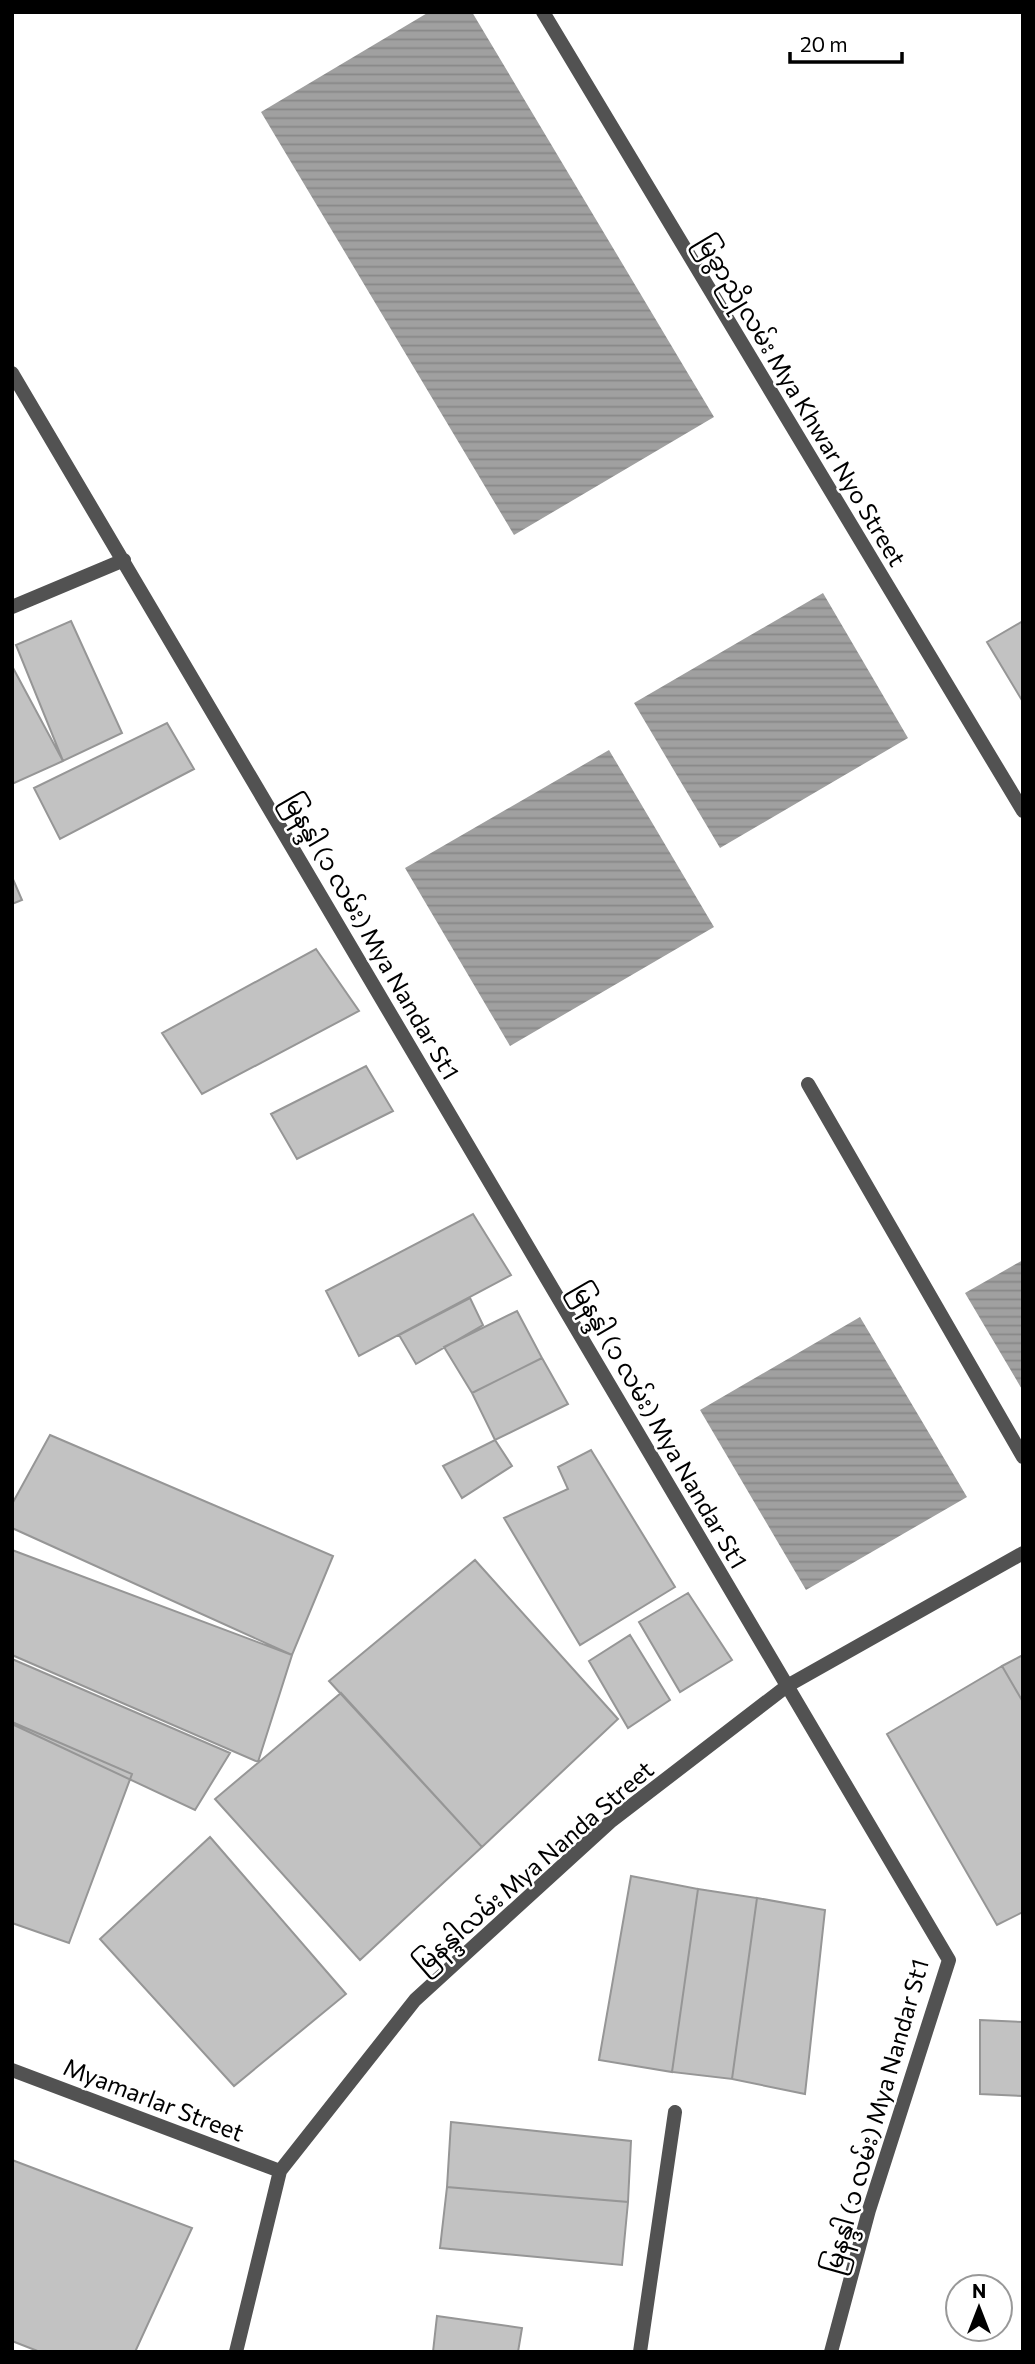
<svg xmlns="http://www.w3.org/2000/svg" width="1035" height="2364" font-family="Commissioner,'Noto Sans Myanmar',sans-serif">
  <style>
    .water { fill: url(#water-rules) }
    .building { fill: #c2c2c2; stroke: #969696; stroke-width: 2 }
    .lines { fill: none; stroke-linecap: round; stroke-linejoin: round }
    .lane { stroke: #525252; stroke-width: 14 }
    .street { stroke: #525252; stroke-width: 14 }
    .labels { text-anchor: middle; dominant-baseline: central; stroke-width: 5; stroke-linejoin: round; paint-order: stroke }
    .street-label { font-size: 24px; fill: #000; stroke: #fff }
  </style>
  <defs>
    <pattern id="water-rules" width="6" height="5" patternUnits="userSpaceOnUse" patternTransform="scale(1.75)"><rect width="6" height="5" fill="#a0a0a0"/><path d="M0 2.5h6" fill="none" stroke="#888"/></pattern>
  </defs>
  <rect width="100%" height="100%" fill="#fff"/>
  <!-- water -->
  <path class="water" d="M429 12H472L714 417 514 535 261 112Z
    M823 593 908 738 720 848 634 703Z
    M609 750 714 927 510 1046 405 868Z
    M1023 1260V1391L965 1293Z
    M860 1317 967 1497 806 1590 700 1410Z"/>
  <!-- building -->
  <path class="building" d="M71 621 122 733 63 761 16 645Z
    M1023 621V702L987 642Z
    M12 666 63 761 12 784Z
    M167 723 194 769 60 839 34 788Z
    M12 877 22 900 12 904Z
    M316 949 359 1011 202 1094 162 1033Z
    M366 1066 393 1111 297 1159 271 1114Z
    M473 1214 511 1275 359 1356 326 1291Z
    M470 1298 483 1325 416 1364 399 1335Z
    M517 1311 542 1358 472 1393 444 1347Z
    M542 1358 568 1404 495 1440 472 1393Z
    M50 1435 333 1556 292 1655 12 1528V1504Z
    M495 1440 512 1466 462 1498 443 1466Z
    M591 1450 675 1587 580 1645 504 1518 568 1489 558 1467Z
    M12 1550 292 1655 258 1762 12 1655Z
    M475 1560 618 1719 482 1847 329 1681Z
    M688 1593 732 1660 680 1692 639 1622Z
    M630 1635 670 1700 628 1728 589 1661Z
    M1023 1655V1702L1002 1666Z
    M12 1659 230 1753 195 1810 12 1724Z
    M1002 1666 1023 1702V1912L997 1925 887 1734Z
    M341 1693 482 1847 360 1960 215 1799Z
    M12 1722 132 1774 69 1943 12 1923Z
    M210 1837 346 1994 234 2086 100 1939Z
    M631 1876 698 1889 672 2072 599 2060Z
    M698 1889 757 1898 732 2079 672 2072Z
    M757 1898 825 1910 805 2094 732 2079Z
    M980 2020 1023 2022V2096L980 2094Z
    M451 2122 631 2141 628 2202 447 2187Z
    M12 2160 192 2228 135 2352H40L12 2341Z
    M447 2187 628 2202 622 2265 440 2248Z
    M437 2316 522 2328 518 2352H433Z"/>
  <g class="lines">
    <!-- lane -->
    <path class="lane" d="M808 1084 1023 1457
      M640 2352 675 2112"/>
    <!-- street -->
    <path class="street" d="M543 12 1023 811
      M12 373 949 1960 869 2210 831 2352
      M12 607 124 560
      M12 2070 280 2171
      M236 2352 280 2171 415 2000 610 1822 787 1686 1023 1553"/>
  </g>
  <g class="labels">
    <!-- street labels -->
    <g class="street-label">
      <text transform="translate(802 400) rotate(59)">မြခွာညိုလမ်း Mya Khwar Nyo Street</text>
      <text transform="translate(372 936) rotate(60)">မြနန္ဒါ (၁ လမ်း) Mya Nandar St1</text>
      <text transform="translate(660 1425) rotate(60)">မြနန္ဒါ (၁ လမ်း) Mya Nandar St1</text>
      <text transform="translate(533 1866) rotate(-41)">မြနန္ဒါလမ်း Mya Nanda Street</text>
      <text transform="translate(154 2099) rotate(21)">Myamarlar Street</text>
      <text transform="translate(875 2116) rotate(-74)">မြနန္ဒါ (၁ လမ်း) Mya Nandar St1</text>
    </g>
  </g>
  <!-- border -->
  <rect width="1035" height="2364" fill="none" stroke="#000000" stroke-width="28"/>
  <!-- north arrow -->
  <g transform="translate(979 2308)"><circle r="33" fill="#ffffff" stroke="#999999" stroke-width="2"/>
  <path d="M0-5L12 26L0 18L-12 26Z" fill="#000000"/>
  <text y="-10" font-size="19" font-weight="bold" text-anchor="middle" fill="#000000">N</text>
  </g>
  <!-- scale -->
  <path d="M790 52v10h112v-10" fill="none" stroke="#000000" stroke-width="3.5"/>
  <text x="800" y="52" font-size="21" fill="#000000" stroke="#ffffff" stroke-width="5" paint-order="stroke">20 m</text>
</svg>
